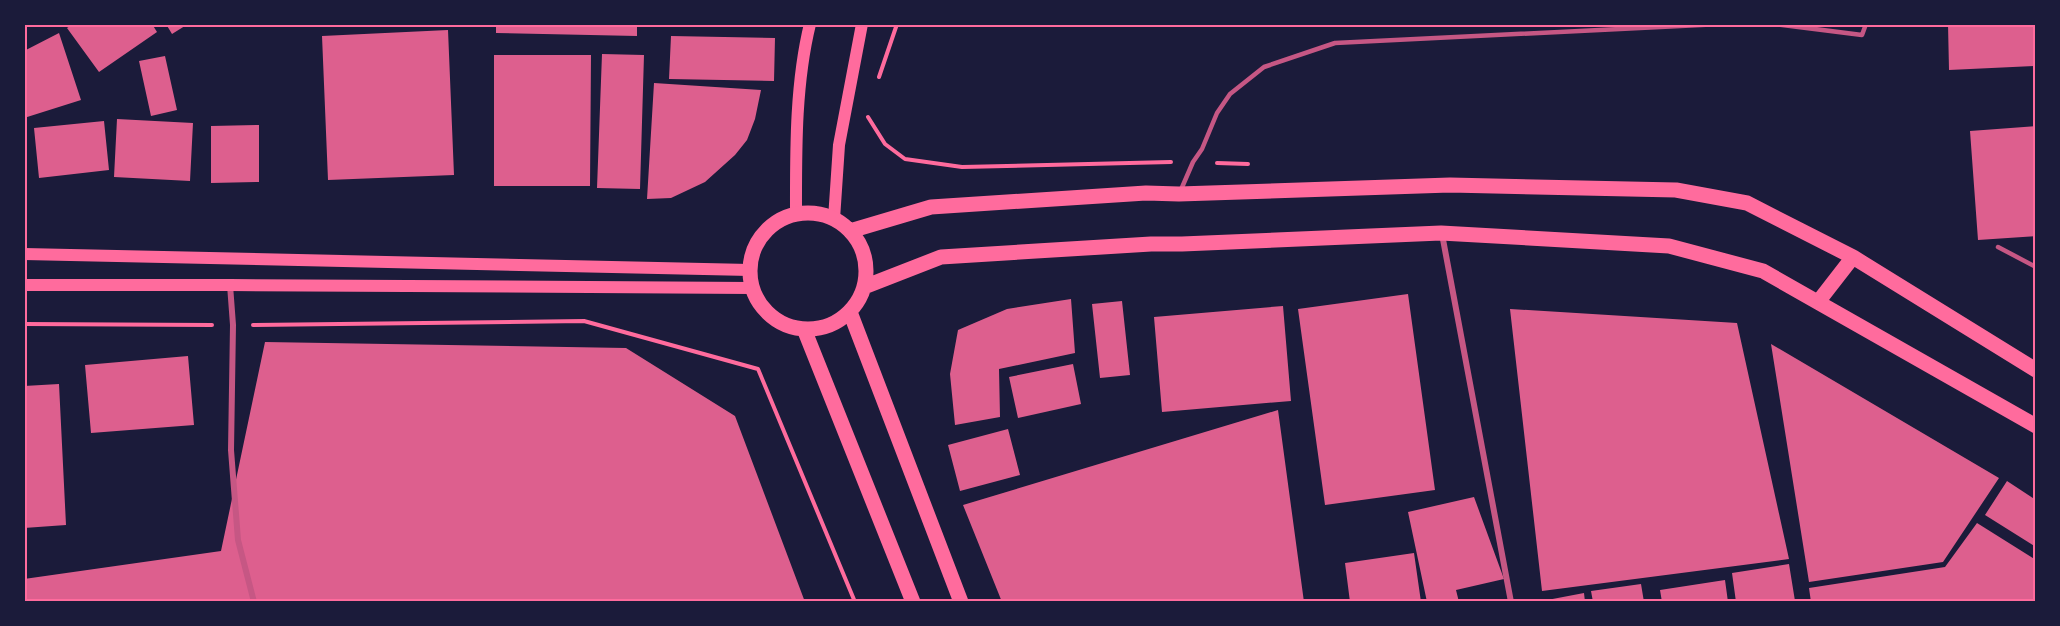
<svg xmlns="http://www.w3.org/2000/svg" width="2060" height="626" font-family="Signika,sans-serif">
  <style>
    .building { fill: #dd5f8e }
    .lines { fill: none; stroke-linecap: round; stroke-linejoin: round }
    .path { stroke: #ff6b9d; stroke-width: 4 }
    .service { stroke: #c65784; stroke-width: 4.5 }
    .minor { stroke: #c65784; stroke-width: 6 }
    .secondary { stroke: #ff6b9d; stroke-width: 12 }
    .primary { stroke: #ff6b9d; stroke-width: 15 }
    .neatline { fill: none; stroke: #ff6b9d; stroke-width: 2 }
  </style>
  <rect width="100%" height="100%" fill="#1b1b3a"/>
  <!-- building -->
  <path class="building" d="M73 24H152L157 32 99 72 67 28Z
    M166 24H188L172 34Z
    M496 24H637V36L496 33Z
    M1948 24H2036V66L1949 70Z
    M448 30 454 175 328 180 322 36Z
    M59 33 81 100 24 118V51Z
    M671 36 775 38 774 81 669 79Z
    M602 54 644 55 640 189 597 188Z
    M494 55H591L590 186H494Z
    M165 56 177 110 151 116 139 61Z
    M654 83 761 90 755 119 747 140 735 155 705 182 671 198 647 199Z
    M117 119 193 123 190 181 114 177Z
    M104 121 109 170 39 178 34 128Z
    M259 125V182L211 183V126Z
    M2036 126V236L1978 240 1970 131Z
    M1408 294 1435 490 1325 505 1298 309Z
    M1071 299 1075 353 999 369 1000 417 955 425 950 374 958 330 1007 309Z
    M1122 301 1130 375 1100 378 1092 304Z
    M1283 306 1291 401 1162 412 1154 317Z
    M1510 309 1737 323 1789 559 1542 591Z
    M265 342 626 348 735 416 805 602H24V579L221 551Z
    M1771 344 1999 478 1943 562 1809 582Z
    M188 356 194 425 91 433 85 365Z
    M1073 364 1081 404 1018 418 1009 377Z
    M59 384 66 525 24 528V386Z
    M1278 410 1304 602H1002L963 505Z
    M1008 429 1020 475 960 491 948 445Z
    M2007 481 2036 500V547L1985 515Z
    M1474 497 1504 579 1456 590 1459 602H1427L1408 512Z
    M1977 523 2036 560V602H1811L1809 588 1945 567Z
    M1414 553 1421 602H1350L1345 563Z
    M1789 564 1795 601 1736 602 1732 573Z
    M1725 580 1728 602H1662L1660 590Z
    M1641 584 1644 602H1593L1591 591Z
    M1584 593 1585 602H1542V601Z"/>
  <g class="lines">
    <!-- path -->
    <path class="path" d="M879 77 897 24
      M868 117 885 144 905 159 962 167 1171 162
      M1217 163 1248 164
      M24 324 212 325
      M253 325 584 321 758 369 855 602"/>
    <!-- service -->
    <path class="service" d="M1775 24 1862 35 1866 24
      M1180 192 1193 162 1202 149 1217 113 1230 94 1264 67 1335 43 1721 24
      M1998 247 2036 267"/>
    <!-- minor -->
    <path class="minor" d="M1442 234 1511 602
      M230 285 233 325 231 450 238 540 254 602"/>
    <!-- secondary -->
    <path class="secondary" d="M796 215C796 153 795 85 810 24
      M834 219 839 145 862 24
      M24 254 750 270
      M24 285H230L752 288"/>
    <!-- primary -->
    <path class="primary" d="M750 271a58 58 0 1 1 116 0a58 58 0 1 1-116 0Z
      M850 231 931 207 1146 193 1179 194 1450 185 1676 190 1747 203 1853 257 2036 370
      M864 287 941 257 1151 244H1182L1441 233 1669 246 1763 271 2036 426
      M1818 302 1853 257
      M850 312 961 602
      M804 329 913 602"/>
  </g>
  <!-- border -->
  <rect width="2060" height="626" fill="none" stroke="#1b1b3a" stroke-width="51"/>
  <rect x="26" y="26" width="2008" height="574" class="neatline"/>
</svg>
